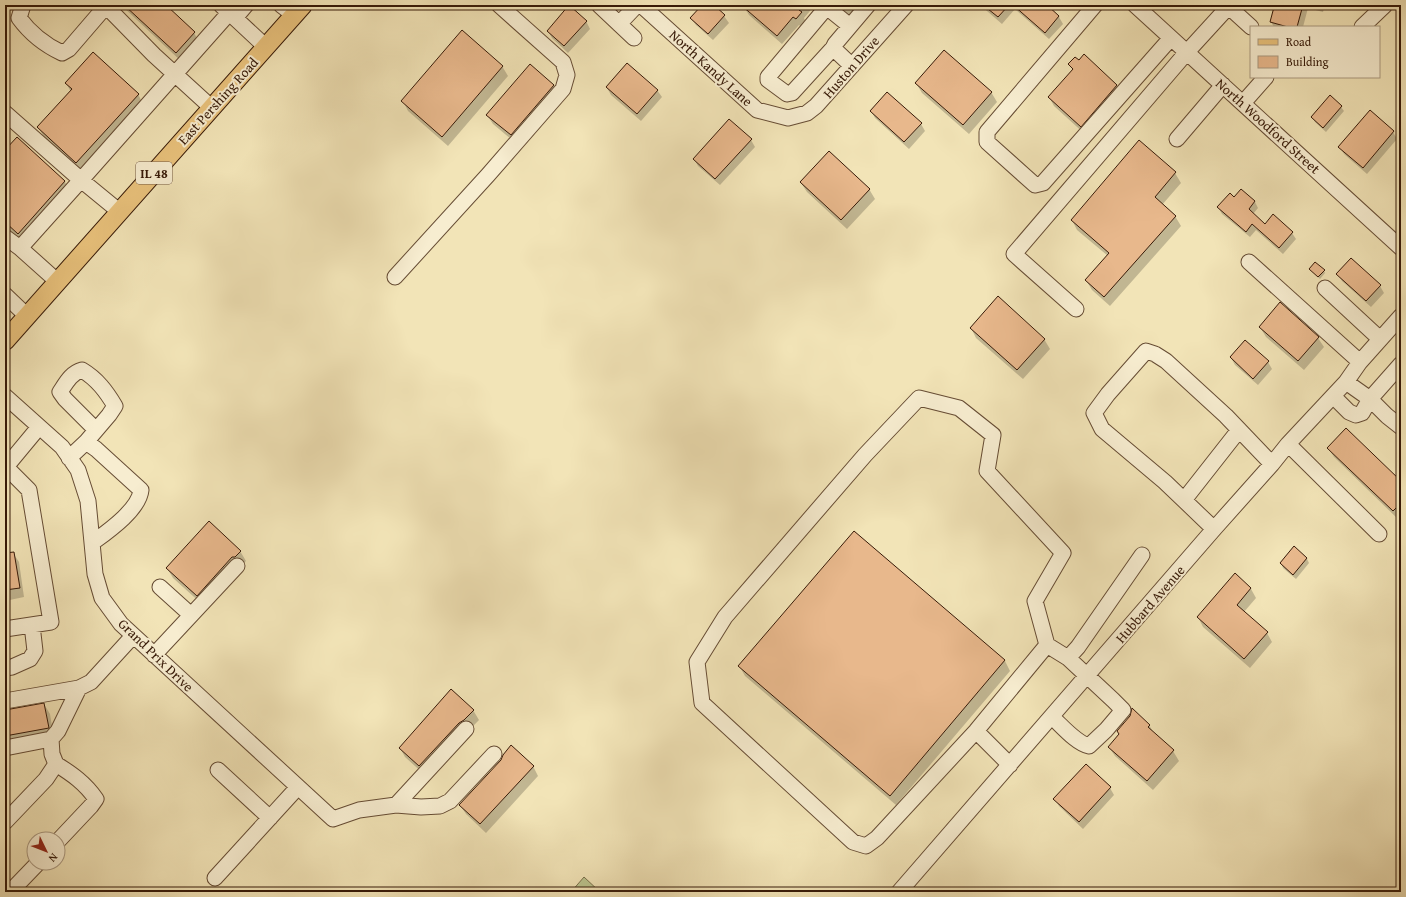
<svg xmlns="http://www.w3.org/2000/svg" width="1406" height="897" font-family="'Gentium Book Plus',serif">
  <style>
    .green { fill: #bbc48e; stroke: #796f4b }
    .shadow { fill: #0003 }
    .building { fill: #e8b88c; stroke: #371a08 }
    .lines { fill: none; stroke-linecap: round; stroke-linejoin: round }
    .minor-casing { stroke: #664c34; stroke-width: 17 }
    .major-casing { stroke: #371a08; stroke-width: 20 }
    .minor { stroke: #f7edd0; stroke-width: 15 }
    .major { stroke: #e9c27c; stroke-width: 18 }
    .labels { text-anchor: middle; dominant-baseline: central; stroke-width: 4; stroke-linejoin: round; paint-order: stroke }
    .shield { fill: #f7edd0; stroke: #715944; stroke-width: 1 }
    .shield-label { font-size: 13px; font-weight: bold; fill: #371a08 }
    .street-label { font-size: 14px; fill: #371a08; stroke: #f7edd0 }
  </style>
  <rect width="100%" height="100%" fill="#f2e4b7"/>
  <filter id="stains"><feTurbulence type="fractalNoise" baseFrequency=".005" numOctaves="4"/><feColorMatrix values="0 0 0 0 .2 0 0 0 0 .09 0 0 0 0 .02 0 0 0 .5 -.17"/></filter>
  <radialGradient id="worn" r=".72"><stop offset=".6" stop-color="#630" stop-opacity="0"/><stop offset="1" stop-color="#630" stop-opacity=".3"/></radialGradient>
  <!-- green -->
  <path class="green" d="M584 877 600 892H571Z"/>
  <!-- shadow -->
  <path class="shadow" d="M5 5H9L5 9Z
    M121 5H165L194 33 200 43 182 62Z
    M703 5H712L724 16 729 23 713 40 696 25 691 18Z
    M746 5H815L804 18 806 22 801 27 799 25 782 44 749 15 744 7Z
    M829 5H862L850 18Z
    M980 5H1045L1059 17 1063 24 1049 39 1015 9 1002 24Z
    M1276 5H1325L1323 12 1308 8 1303 27H1274L1271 22Z
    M586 21 590 29 568 53 552 38 548 31Z
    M1084 56 1117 86 1122 95 1087 136 1054 106 1049 97 1073 70 1069 64 1079 61Z
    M502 66 508 76 448 146 408 111 403 101Z
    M66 83 138 94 143 104 82 172 44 137 38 127 71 92Z
    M916 83 991 92 997 102 969 134 922 93Z
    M554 85 559 95 517 144 493 124 487 115Z
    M607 88 657 90 662 97 641 121 611 95Z
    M1330 97 1341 107 1344 111 1326 132 1315 122 1312 117Z
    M871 111 921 124 925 131 909 149 875 118Z
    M1393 132 1397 139 1367 174 1344 154 1340 147Z
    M17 139 65 182 70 192 24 243 5 226V152Z
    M751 140 755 147 720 185 698 166 694 159Z
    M1139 142 1175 173 1181 183 1162 205 1175 216 1181 226 1110 306 1092 290 1086 280 1108 256 1077 230 1072 220Z
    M801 183 869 189 875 199 847 229 807 192Z
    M1241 190 1255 202 1258 208 1253 214 1265 225 1273 216 1292 233 1296 239 1283 254 1256 230 1250 237 1222 214 1218 207 1234 198Z
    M1312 271H1324L1325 273 1320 279Z
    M1338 274 1380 286 1384 293 1371 307 1342 281Z
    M1260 327 1318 338 1324 347 1304 370 1266 337Z
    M971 328 1044 339 1050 349 1023 379 976 338Z
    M1231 358 1268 362 1272 369 1258 385 1235 365Z
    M1328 448 1401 483V518L1399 520 1334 457Z
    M854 533 1005 661 1010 671 896 805 745 676 740 667Z
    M1294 548 1307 559 1309 563 1296 579 1283 568 1281 563Z
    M240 551 246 561 203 605 173 578 167 568Z
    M13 553 19 562 24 597 5 601V554Z
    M1251 589 1256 598 1244 612 1267 633 1272 642 1250 668 1203 627 1198 617Z
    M44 704 50 714 54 738 5 746V710Z
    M473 710 479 720 425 775 405 757 400 748Z
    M1149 725 1155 735 1173 751 1179 761 1153 790 1115 756 1109 747Z
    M533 766 538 776 486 833 466 814 460 805Z
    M1110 788 1114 795 1083 829 1059 806 1055 799Z"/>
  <!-- building -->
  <path class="building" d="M124 5H166L195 32 176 53Z
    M569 5 587 21 564 46 547 31Z
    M702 5H714L725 15 708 34 690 18Z
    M741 5H803L799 10 802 12 796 19 793 17 777 36Z
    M983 5H1009L998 17Z
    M1013 5H1047L1059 16 1045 33Z
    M1282 5H1303L1297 27H1288L1270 22 1274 7 1282 9Z
    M462 30 503 66 442 137 401 101Z
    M944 50 992 92 963 125 915 83Z
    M93 52 139 94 76 163 37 127 72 89 65 83Z
    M1084 54 1117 85 1081 127 1048 97 1073 69 1068 64 1075 57 1079 60Z
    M627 63 658 90 637 114 606 87Z
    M530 64 554 85 511 135 486 115Z
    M887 92 922 123 904 142 870 111Z
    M1330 95 1342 106 1323 128 1311 117Z
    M1370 110 1394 131 1363 168 1338 147Z
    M729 119 752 139 715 179 693 159Z
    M17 137 65 181 18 234 5 222V150Z
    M1139 140 1176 172 1155 197 1176 216 1104 297 1085 280 1109 253 1071 220Z
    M829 151 870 189 841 220 800 182Z
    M1241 189 1255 201 1249 209 1265 224 1273 214 1293 232 1279 248 1252 224 1246 232 1217 207 1230 193 1234 197Z
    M1351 258 1381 285 1366 301 1336 274Z
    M1315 262 1325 270 1318 277 1309 269Z
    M998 296 1045 339 1017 370 970 328Z
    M1280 302 1319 337 1298 361 1259 327Z
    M1245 340 1269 361 1253 379 1230 357Z
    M1346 428 1401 481V503L1393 511 1327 448Z
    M209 521 241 551 235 557H232L197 596 166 568Z
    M854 531 1005 660 890 796 738 666Z
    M1294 546 1307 558 1293 575 1280 563Z
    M14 552 20 588 5 590V553Z
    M1235 573 1251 588 1237 605 1268 632 1244 659 1197 617Z
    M451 689 474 710 464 720 459 723 419 766 399 748Z
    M44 703 49 728 5 736V710Z
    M1132 708 1150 725 1148 727 1174 750 1147 781 1108 747 1119 734 1117 731 1130 716Z
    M511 745 534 766 480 824 459 805 501 760 503 755Z
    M1086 764 1111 787 1079 822 1053 799Z"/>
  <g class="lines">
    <defs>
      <path id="minor" d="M23 5 19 18C30 33 45 45 62 53L69 49 106 6
        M105 5 154 55 212 108
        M221 5 266 47
        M281 5 294 15
        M599 5 634 38
        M641 5 757 110 788 118 807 113 816 106 906 5
        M1095 5 987 132V142L1035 185 1043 183 1171 38
        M1135 5 1401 248
        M1229 7 1251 27
        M235 18 246 5
        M619 24 637 5
        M1362 27 1385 5
        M833 48 792 93 787 94 768 80V77L826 8 829 9 850 26
        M852 66 833 48 835 44 868 5
        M1243 103 1266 77
        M5 113 81 180 229 13
        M1177 139 1223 85
        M5 237 20 248
        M1249 262 1360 362
        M395 277 488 175 563 89 567 75 563 62 499 5
        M58 282 20 248 81 180 120 212
        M1325 288 1380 339
        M5 295 27 316
        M1076 309 1014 254 1187 52 1230 5
        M1346 382 1370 399 1387 416 1401 427
        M5 396 62 447 78 470 88 501 95 574 102 598 121 624 333 819 359 810 396 805 421 807 440 806 450 801 494 754
        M1333 396 1349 412 1356 415 1362 413 1370 399 1401 364
        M86 442 109 415 115 406C106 391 97 379 82 370 71 373 66 383 60 392L65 399 96 430
        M1288 444 1379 534
        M69 458 86 442 96 449 141 490C139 510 107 532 92 543
        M5 468 39 427
        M1184 500 1239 430
        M1214 529 1165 482 1102 429 1094 413 1108 394 1146 351 1155 354 1166 361 1226 416 1272 464
        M160 587 191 615
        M5 629 51 622 29 490 6 467
        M1047 645 976 731 877 838 866 846 853 842 702 703 697 662 725 617 865 455 919 398 959 408 993 435 987 471 1063 553 1035 601 1047 645 1068 658 1113 700 1123 710 1106 730 1089 746C1076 743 1062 726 1052 717
        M154 655 237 566
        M1068 658 1078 647 1142 555
        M5 668 12 667 30 659 35 651 32 625
        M5 701 79 688 91 682 133 636
        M976 731 1010 765
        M5 748 51 739 58 731 79 688
        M56 764C72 774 85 783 96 799L91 806 58 841
        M218 770 270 818
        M396 805 466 729
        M5 822 46 779 56 764 52 754 51 739
        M215 878 298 787
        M12 890 38 863
        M899 892 1214 529 1272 464 1288 444 1346 382 1360 362 1401 316"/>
      <path id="major" d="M5 341 303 5"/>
    </defs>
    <!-- minor casing -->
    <use href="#minor" class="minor-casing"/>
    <!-- major casing -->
    <use href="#major" class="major-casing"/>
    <!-- minor -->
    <use href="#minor" class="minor"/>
    <!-- major -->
    <use href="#major" class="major"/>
  </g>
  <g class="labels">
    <!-- shield labels -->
    <rect class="shield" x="136" y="162" width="36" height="22" rx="3"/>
    <g class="shield-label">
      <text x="154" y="173">IL 48</text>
    </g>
    <!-- street labels -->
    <g class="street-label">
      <text transform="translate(851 67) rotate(-49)">Huston Drive</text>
      <text transform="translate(711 68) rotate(42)">North Kandy Lane</text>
      <text transform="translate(218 101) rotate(-48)">East Pershing Road</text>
      <text transform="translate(1268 126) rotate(42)">North Woodford Street</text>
      <text transform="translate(1150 604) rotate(-49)">Hubbard Avenue</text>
      <text transform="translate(156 655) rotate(44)">Grand Prix Drive</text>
    </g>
  </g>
  <!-- margin -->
  <rect width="1406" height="897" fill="none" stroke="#f2e4b7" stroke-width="20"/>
  <rect x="6" y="6" width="1394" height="885" fill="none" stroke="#371a08" stroke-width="2"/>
  <rect x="10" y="10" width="1386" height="877" fill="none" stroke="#371a08"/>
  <!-- legend -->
  <rect x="1250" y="26" width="130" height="52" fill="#f7edd0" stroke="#aa9980"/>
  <rect x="1258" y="39" width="20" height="6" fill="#e9c27c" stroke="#aa9980"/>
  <text x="1286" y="46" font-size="12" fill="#371a08">Road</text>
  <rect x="1258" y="56" width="20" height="12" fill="#e8b88c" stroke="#aa9980"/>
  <text x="1286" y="66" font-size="12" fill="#371a08">Building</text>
  <!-- north arrow -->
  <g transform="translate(46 851) rotate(133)"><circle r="19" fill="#f7edd0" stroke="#aa9980"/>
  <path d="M0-3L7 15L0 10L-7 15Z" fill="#8f2418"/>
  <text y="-6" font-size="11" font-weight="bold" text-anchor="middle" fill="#371a08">N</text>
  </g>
  <rect width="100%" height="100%" filter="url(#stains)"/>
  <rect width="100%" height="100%" fill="url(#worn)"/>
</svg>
